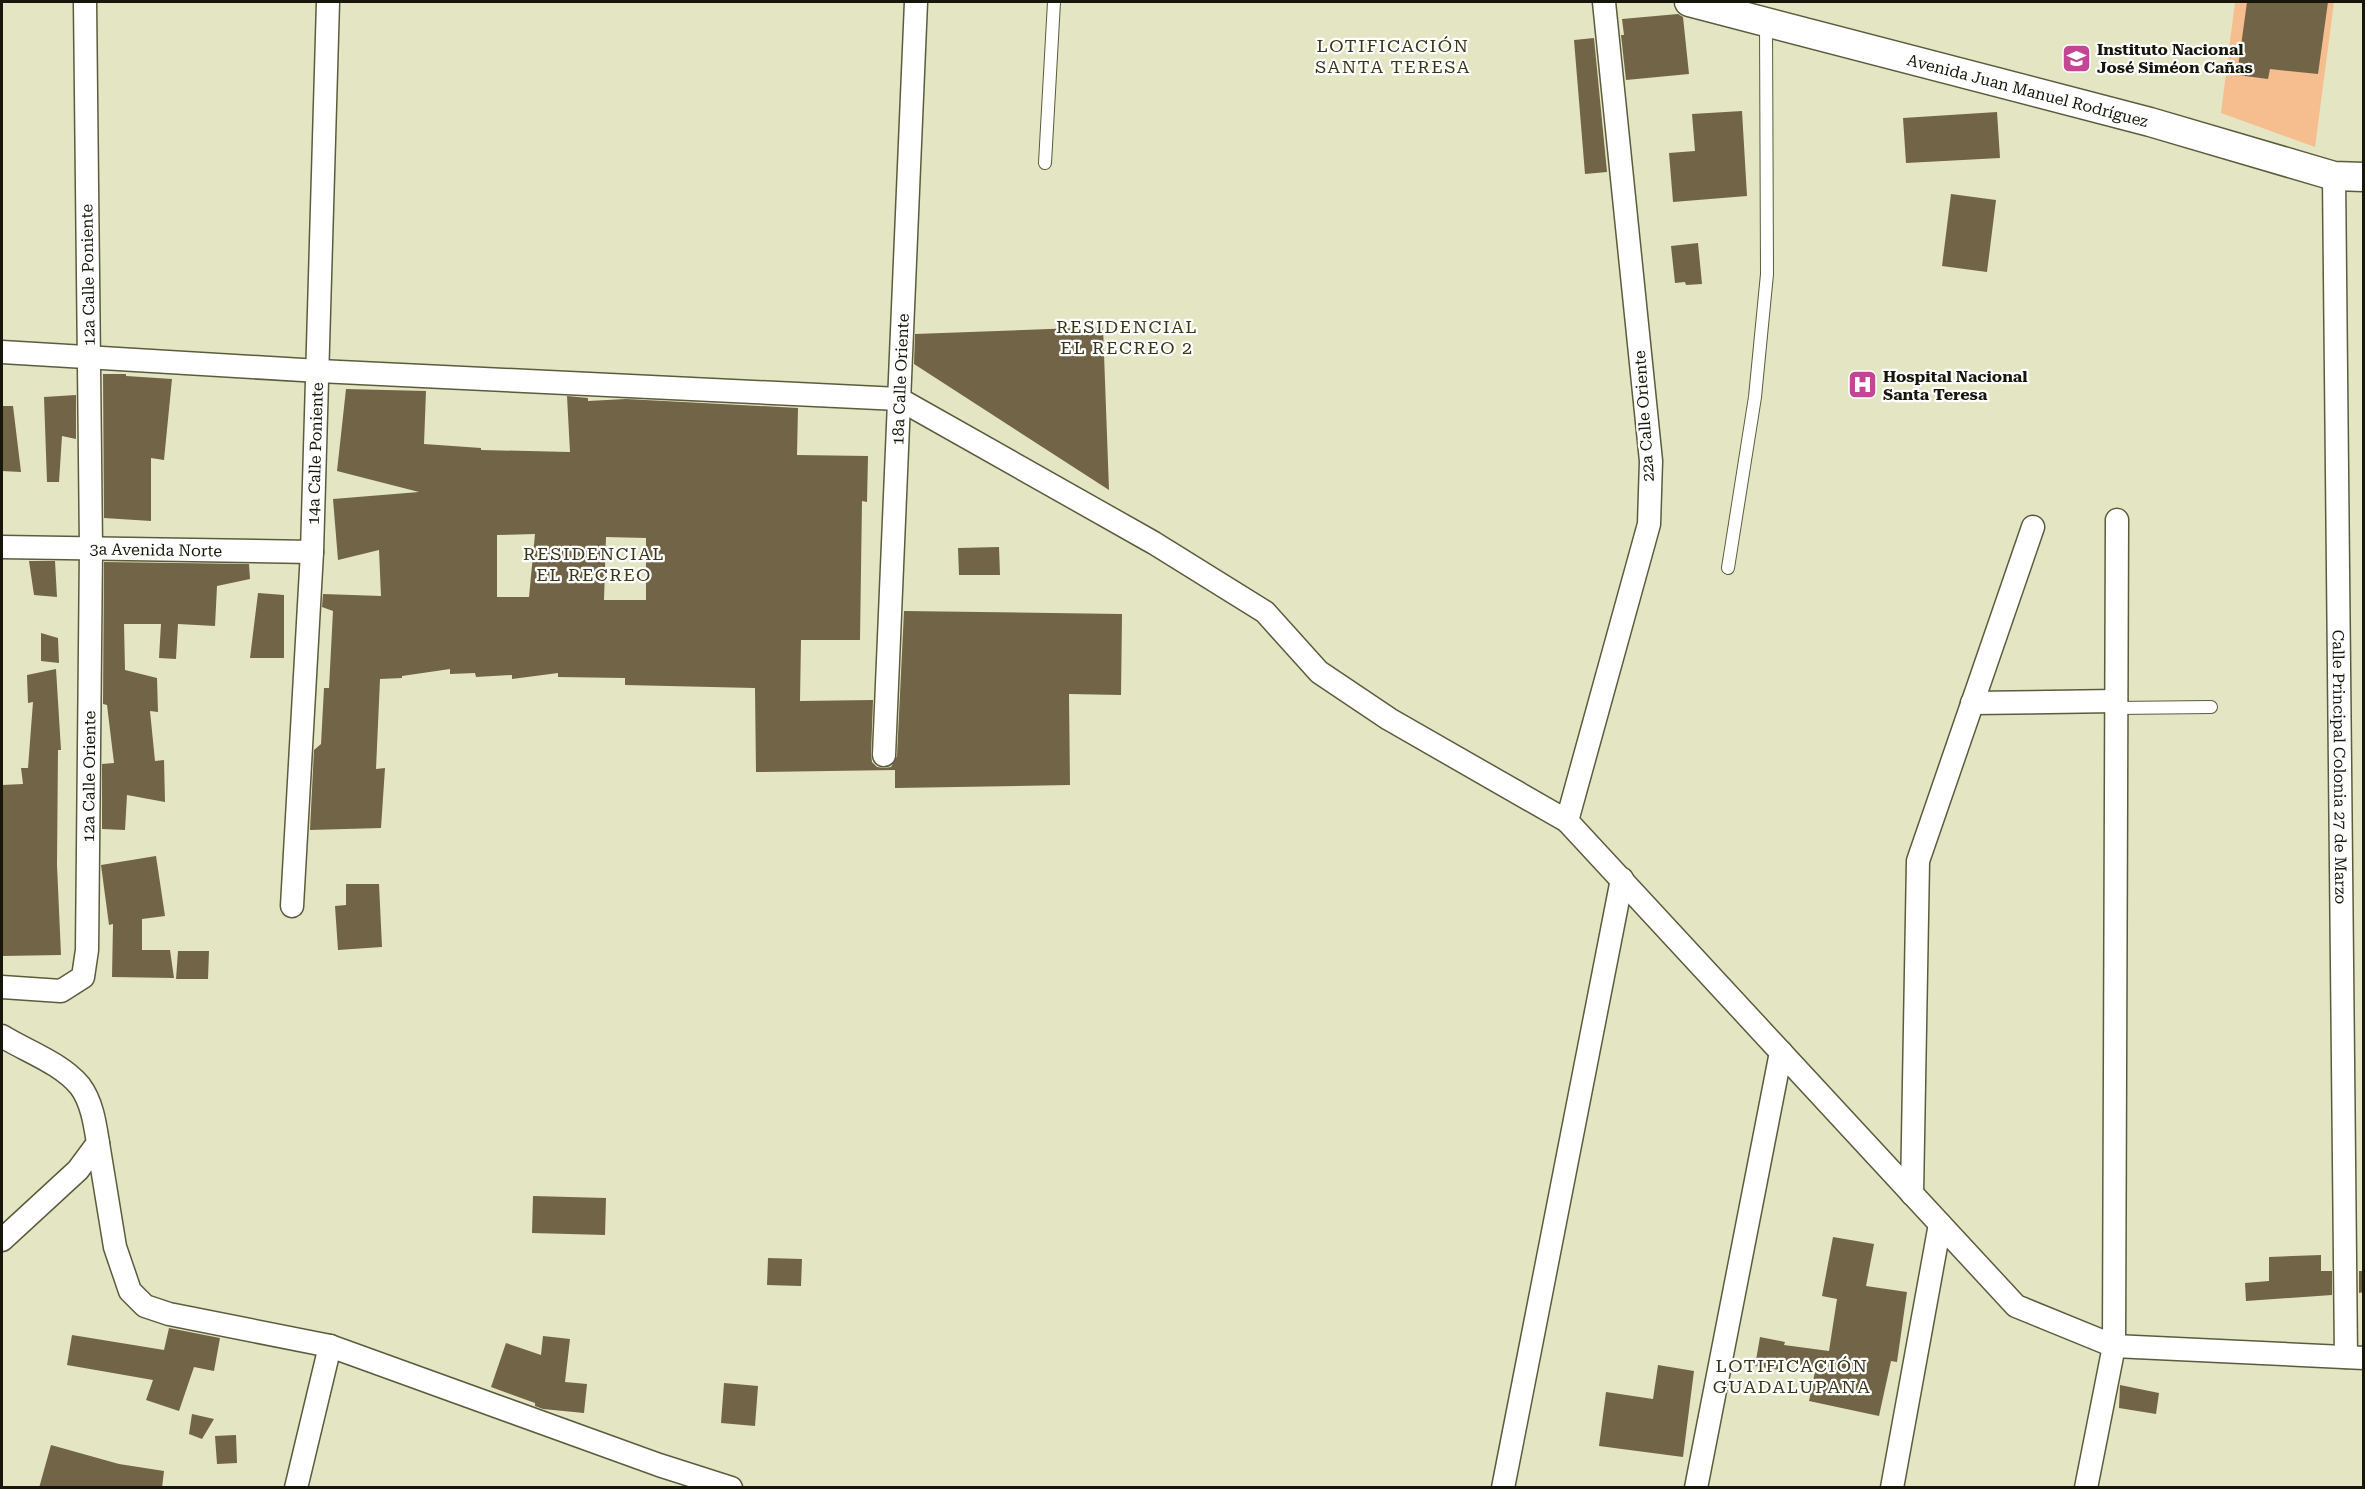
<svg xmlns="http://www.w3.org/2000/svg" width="2365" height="1489" font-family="'Roboto Serif',serif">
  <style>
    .green { fill: #f6bd8f }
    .building { fill: #726447; fill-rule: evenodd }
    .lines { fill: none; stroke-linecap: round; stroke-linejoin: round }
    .service-casing { stroke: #5b5c3d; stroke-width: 14 }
    .minor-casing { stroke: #5b5c3d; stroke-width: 25 }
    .tertiary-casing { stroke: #5b5c3d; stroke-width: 31 }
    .service { stroke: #fff; stroke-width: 12 }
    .minor { stroke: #fff; stroke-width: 22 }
    .tertiary { stroke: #fff; stroke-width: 28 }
    .labels { text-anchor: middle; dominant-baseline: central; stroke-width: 4.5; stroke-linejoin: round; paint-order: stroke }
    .poi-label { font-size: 16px; font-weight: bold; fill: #16170a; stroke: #fff; text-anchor: start }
    .street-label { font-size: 16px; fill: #16170a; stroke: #fff }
    .neighbourhood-label { font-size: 18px; letter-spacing: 1.5px; fill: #363619; stroke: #fff }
  </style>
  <rect width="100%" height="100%" fill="#e4e5c3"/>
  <!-- green -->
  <path class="green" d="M2235 2H2334L2315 147 2221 113Z"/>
  <!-- building -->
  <path class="building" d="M2247 2H2328L2318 74 2270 69 2268 79 2237 75Z
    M1678 14 1683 17 1689 74 1626 80 1621 35H1624L1622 19Z
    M1594 38 1607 172 1585 174 1574 40Z
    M1742 111 1747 196 1673 202 1669 153 1695 151 1692 114Z
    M1997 112 2000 158 1906 163 1903 118Z
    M1951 194 1996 200 1987 272 1942 266Z
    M1698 243 1702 284 1686 285 1685 282 1675 283 1671 246Z
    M1103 327 1109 490 914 364 915 334Z
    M103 374H126V376L172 379 164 460 151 458V521L104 518Z
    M346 389 426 391 424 444 481 448V450L570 452 567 396 588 398V401L626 399 798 408 797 455 868 456 867 502 862 501 860 640H801L800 701 873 700 871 754 872 762 877 767 884 768 891 767 897 756 904 611 1122 614 1121 695 1069 694 1070 785 895 788V770L756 772 755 688 625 685V678L558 677V673L512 679V675L476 677 475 673 450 674V669L402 676V678L380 679 376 769 385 768 381 828 310 830 314 750 321 744 324 688H329L333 611 322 607 323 594 381 596 379 550 338 560 333 499 419 492 337 471ZM535 534 529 597H497V535ZM606 537 646 538V600H604Z
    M76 395V439L62 436 59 482H47L44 397Z
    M2 406H13L21 472 2 471Z
    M999 547 1000 575H959L958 548Z
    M29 561H55L57 597 34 595Z
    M104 562 249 564 250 579 217 586 215 626 178 624 176 659 159 658 161 624H124L125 670 157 678 158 712 150 711 155 761 164 760 165 802 127 795 125 830 102 829V764L114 763 107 705 103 704Z
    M258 593 284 595V658H250Z
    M41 633 58 638 59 663 41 661Z
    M56 669 61 750H58L57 865 61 955 2 956V785L23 784 21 768H28L33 702 28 703 27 675Z
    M156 856 165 916 142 919V950H170L174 978 112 977 113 924 109 925 101 865Z
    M346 884H379L382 947 338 950 335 906 346 905Z
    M178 951H209L208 979H176Z
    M533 1196 606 1198 605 1235 532 1233Z
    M1833 1237 1874 1244 1866 1286 1907 1292 1897 1362 1891 1361 1879 1416 1809 1401 1816 1367 1781 1362 1780 1370 1755 1366 1760 1337 1785 1342 1784 1345 1829 1351 1837 1299 1822 1296Z
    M2321 1255V1271H2332V1295L2246 1301 2245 1283 2269 1281V1257Z
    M768 1258 802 1259 801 1286 767 1285Z
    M2359 1271H2364V1292L2359 1293Z
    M169 1328 220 1338 214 1371 194 1367 179 1411 146 1400 153 1380 67 1365 72 1335 164 1350Z
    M543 1336 570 1339 565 1382 587 1384 584 1413 543 1409 535 1406V1403L491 1387 506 1343 541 1355Z
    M1658 1365 1694 1371 1683 1457 1599 1446 1606 1392 1653 1399Z
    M724 1383 758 1386 755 1426 721 1423Z
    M2120 1385 2159 1393 2156 1414 2119 1408Z
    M192 1414 214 1419 202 1439 189 1434Z
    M236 1435 237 1463 217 1464 215 1436Z
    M51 1445 119 1464 164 1471 162 1488H39Z"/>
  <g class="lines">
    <defs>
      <path id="service" d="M1045 163 1054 2
        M1728 568 1755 397 1767 274 1766 23
        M2116 708 2211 707"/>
      <g id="minor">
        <path id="s1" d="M2334 176 2346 1357"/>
        <path d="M2 352 319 371 899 399 1154 543 1265 612 1319 672 1389 719 1567 821 2016 1306 2114 1346 2364 1358"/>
        <path id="s2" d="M2 547 312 552"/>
        <path d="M1972 703 2116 701"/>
        <path id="s3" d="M884 755 916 2"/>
        <path d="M1567 821 1649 524 1651 461 1604 2"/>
        <path id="s4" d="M292 906 312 552 328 2"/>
        <path id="s5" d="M2 987 61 991 83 977 87 950 91 548 85 2"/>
        <path d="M2 1036C26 1051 61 1063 80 1086 92 1102 95 1124 98 1143L78 1170 2 1240"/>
        <path d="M98 1143 115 1247 130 1291 145 1306 169 1314 330 1346 659 1465 731 1488"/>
        <path d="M1912 1194 1918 861 2033 527"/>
        <path d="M296 1488 330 1346"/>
        <path d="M1503 1488 1622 879"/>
        <path d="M1696 1488 1781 1052"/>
        <path d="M1892 1488 1940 1224"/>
        <path d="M2086 1488 2114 1346 2117 520"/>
      </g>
      <g id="tertiary">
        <path id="s6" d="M1689 2 2150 122 2334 176 2364 177"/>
      </g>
    </defs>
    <!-- service casing -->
    <use href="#service" class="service-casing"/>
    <!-- minor casing -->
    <use href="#minor" class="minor-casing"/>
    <!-- tertiary casing -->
    <use href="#tertiary" class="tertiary-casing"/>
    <!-- service -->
    <use href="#service" class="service"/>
    <!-- minor -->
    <use href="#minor" class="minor"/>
    <!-- tertiary -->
    <use href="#tertiary" class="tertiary"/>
  </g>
  <!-- icons -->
  <defs>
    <symbol id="school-square" viewBox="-11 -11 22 22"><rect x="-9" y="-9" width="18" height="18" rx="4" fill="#c34694" stroke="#fff"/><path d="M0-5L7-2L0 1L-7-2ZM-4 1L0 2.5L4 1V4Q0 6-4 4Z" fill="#fff"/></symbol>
    <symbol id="hospital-square" viewBox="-11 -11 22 22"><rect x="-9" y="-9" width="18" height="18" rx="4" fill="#c34694" stroke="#fff"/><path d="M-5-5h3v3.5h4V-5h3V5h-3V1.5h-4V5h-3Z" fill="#fff"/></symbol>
  </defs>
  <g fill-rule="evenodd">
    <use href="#school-square" x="2060" y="42" width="33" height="33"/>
    <use href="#hospital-square" x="1846" y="368" width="33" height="33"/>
  </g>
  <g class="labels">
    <!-- poi labels -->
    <g class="poi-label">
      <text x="2097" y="49">Instituto Nacional<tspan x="2097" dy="18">José Siméon Cañas</tspan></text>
      <text x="1883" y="376">Hospital Nacional<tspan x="1883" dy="18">Santa Teresa</tspan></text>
    </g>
    <!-- street labels -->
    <g class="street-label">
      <text stroke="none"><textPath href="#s6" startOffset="350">Avenida Juan Manuel Rodríguez</textPath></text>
      <text transform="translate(88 275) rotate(-91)">12a Calle Poniente</text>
      <text stroke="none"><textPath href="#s3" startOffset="376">18a Calle Oriente</textPath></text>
      <text transform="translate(1644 416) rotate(-94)">22a Calle Oriente</text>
      <text stroke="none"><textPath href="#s4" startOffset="453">14a Calle Poniente</textPath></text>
      <text stroke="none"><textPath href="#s2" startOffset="154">3a Avenida Norte</textPath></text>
      <text stroke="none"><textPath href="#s1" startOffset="591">Calle Principal Colonia 27 de Marzo</textPath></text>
      <text stroke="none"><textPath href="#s5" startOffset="286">12a Calle Oriente</textPath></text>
    </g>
    <!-- neighbourhood labels -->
    <g class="neighbourhood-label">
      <text x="1393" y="45">LOTIFICACIÓN<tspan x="1393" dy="21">SANTA TERESA</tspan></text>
      <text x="1127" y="326">RESIDENCIAL<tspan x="1127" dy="21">EL RECREO 2</tspan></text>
      <text x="594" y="553">RESIDENCIAL<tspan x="594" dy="21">EL RECREO</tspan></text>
      <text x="1792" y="1365">LOTIFICACIÓN<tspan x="1792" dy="21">GUADALUPANA</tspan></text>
    </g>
  </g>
  <!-- border -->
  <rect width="2365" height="1489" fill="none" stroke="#16170a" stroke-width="6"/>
</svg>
